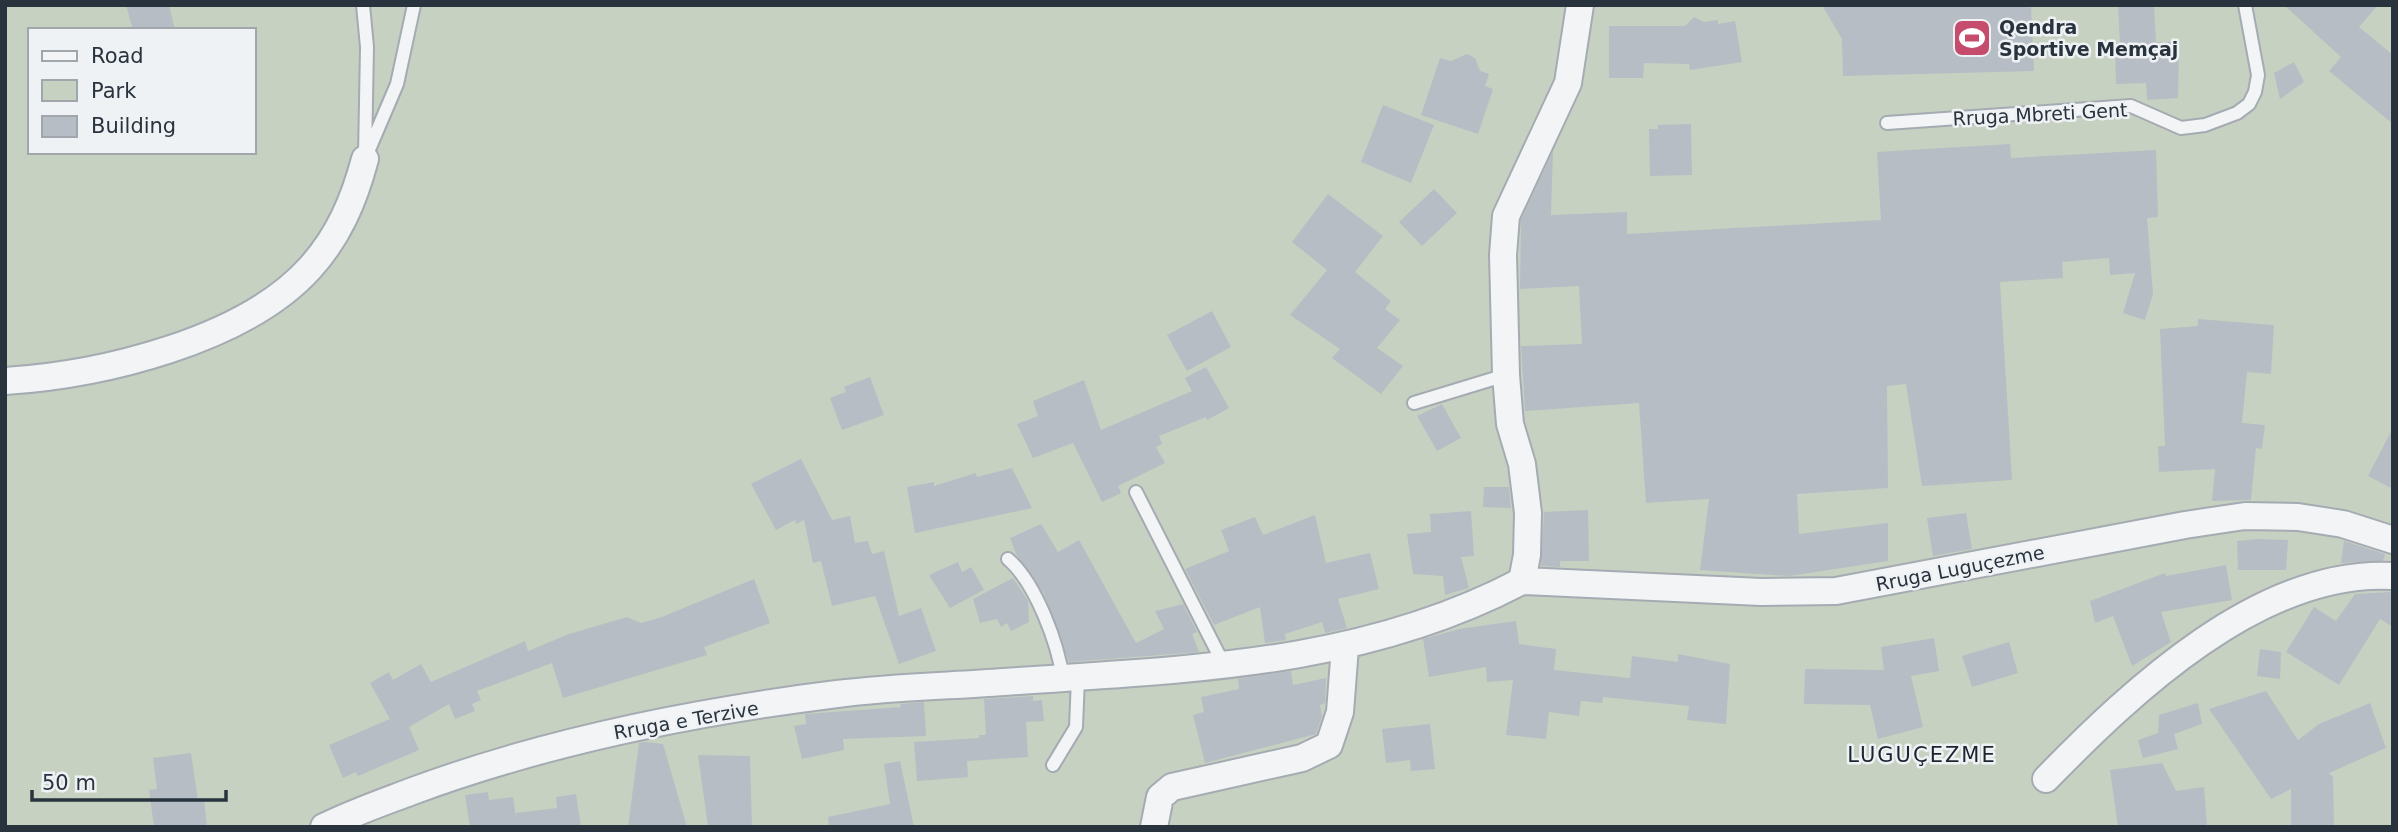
<svg xmlns="http://www.w3.org/2000/svg" width="2398" height="832" font-family="'DejaVu Sans',sans-serif">
  <style>
    .green { fill: #c7d1c1; fill-rule: evenodd }
    .building { fill: #b7bdc4 }
    .lines { fill: none; stroke-linecap: round; stroke-linejoin: round }
    .lane-casing { stroke: #a5abb2; stroke-width: 16 }
    .street-casing { stroke: #a5abb2; stroke-width: 30 }
    .lane { stroke: #f2f4f6; stroke-width: 12 }
    .street { stroke: #f2f4f6; stroke-width: 26 }
    .labels { text-anchor: middle; dominant-baseline: central; stroke-width: 5; stroke-linejoin: round; paint-order: stroke }
    .poi-label { font-size: 19px; font-weight: bold; fill: #29333e; stroke: #eff2f5; text-anchor: start }
    .street-label { font-size: 19px; fill: #29333e; stroke: #eff2f5 }
    .neighbourhood-label { font-size: 21px; letter-spacing: 2px; fill: #1b242f; stroke: #eff2f5 }
  </style>
  <rect width="100%" height="100%" fill="#dfe4e8"/>
  <!-- green -->
  <path class="green" d="M5 5H2393V827H5ZM30 30H254V152H30Z"/>
  <!-- building -->
  <path class="building" d="M126 5H169L175 30H133Z
    M1822 5H2031L2034 71 1843 76 1842 39Z
    M2118 5H2154L2156 42H2179L2178 98 2147 100 2146 83 2116 84 2115 43H2120Z
    M2284 5H2378L2359 27 2393 55V124L2329 71 2341 57Z
    M1694 17 1704 22 1718 20V24L1735 21 1742 62 1690 70 1689 64 1644 63 1643 78H1609V26H1685Z
    M1467 54 1475 58 1480 71 1489 74 1485 86 1493 89 1478 134 1421 115 1440 58 1451 61Z
    M2294 62 2304 82 2280 99 2274 73Z
    M1383 105 1434 125 1411 183 1361 162Z
    M1691 124 1692 175 1650 176 1649 129H1658V125Z
    M2010 144 2011 158 2156 150 2158 217 2147 218 2153 294 2145 320 2123 313 2135 273 2110 275 2109 258 2062 262 2063 278 2000 282 2012 480 1922 486 1906 384 1887 386 1888 488 1797 494 1799 534 1888 523V561L1789 576 1700 570 1709 499 1646 503 1639 403 1525 411 1521 346 1582 344 1579 286 1520 289 1521 220 1553 151 1551 215 1627 212V234L1881 220 1877 152Z
    M1434 189 1457 213 1422 246 1399 222Z
    M1328 194 1383 236 1355 272 1391 301 1385 309 1400 320 1377 348 1403 366 1381 394 1332 358 1340 349 1290 315 1327 270 1292 242Z
    M1212 311 1231 347 1187 371 1167 335Z
    M2198 319 2274 325 2271 374 2247 372 2242 423 2265 425 2262 449 2256 448 2251 500 2212 501 2215 469 2159 472 2158 446H2165L2160 329 2198 326Z
    M1206 367 1229 408 1207 420 1206 417 1159 436 1162 444 1156 447 1165 463 1118 486 1121 493 1102 502 1073 443 1033 458 1017 424 1038 416 1033 401 1084 380 1101 430 1192 391 1185 378Z
    M870 377 884 415 842 430 830 398 846 392 844 387Z
    M1442 404 1461 438 1437 451 1417 416Z
    M2393 428V489L2368 476Z
    M801 459 832 520 850 516 855 543 868 541 872 554 884 551 899 616 921 608 936 651 899 664 875 596 832 606 821 561 813 563 804 520 796 524 795 520 776 530 751 484Z
    M1012 468 1032 508 915 533 907 487 934 482V486L976 473 977 477Z
    M1484 487H1509L1511 508 1483 507Z
    M1588 510 1589 561H1560V567L1541 566 1544 512Z
    M1471 511 1474 556 1461 557 1469 588 1445 595 1443 576 1413 574 1407 534 1431 532 1430 514Z
    M1966 513 1972 549 1933 556 1927 518Z
    M1315 515 1326 563 1370 553 1379 589 1338 599 1347 628 1325 633 1322 622 1285 634 1286 640 1265 643 1260 607 1214 625 1185 569 1229 551 1221 530 1255 517 1263 535Z
    M1041 524 1058 552 1079 540 1136 643 1164 629 1155 611 1183 604 1197 632 1192 634 1199 652 1069 662 1044 594 1016 554 1010 538Z
    M2258 539 2288 540 2286 570H2238L2237 541Z
    M2344 541 2385 554 2383 561 2341 563Z
    M958 562 962 572 971 567 984 590 950 608 929 575Z
    M2226 565 2232 600 2161 612 2171 642 2132 666 2113 616 2095 623 2090 601 2165 573 2166 576Z
    M1013 578 1028 601 1029 622 1011 631 1007 623 1001 627 997 619 980 623 973 599Z
    M754 579 770 623 704 647 707 655 563 698 552 663 477 691 481 700 472 704 475 711 455 719 449 704 409 727 419 750 358 776 356 772 343 778 329 745 390 719 370 683 389 672 393 680 421 664 431 682 525 641 528 651 569 634 627 617 641 623 662 617Z
    M2391 592 2393 627 2380 619 2339 685 2286 652 2314 607 2336 621 2355 594Z
    M1516 621 1519 644 1556 649 1554 670 1630 678 1632 656 1678 662V654L1730 664 1726 724 1687 720 1689 706 1603 697 1602 703 1581 701 1579 716 1549 712 1546 739 1506 735 1513 680 1487 682 1486 667 1429 677 1423 639 1459 629Z
    M1934 638 1939 671 1911 676 1923 727 1878 739 1870 705 1804 704 1805 669 1884 670 1881 647Z
    M2009 642 2018 673 1972 687 1962 656Z
    M2260 649 2281 652 2280 679 2257 676Z
    M1291 671 1293 685 1326 678 1325 703 1320 705 1322 716 1316 734 1205 763 1193 715 1204 712 1201 697 1239 689 1238 679Z
    M2266 691 2298 740 2319 724 2370 703 2386 748 2329 773 2333 777 2334 827H2291V789L2271 799 2209 709Z
    M1033 696V701L1042 700 1044 721 1026 722 1028 757 967 761 968 777 917 781 914 742 979 738V735H986L984 699Z
    M924 702 926 736 843 739 844 750 802 759 794 726 806 724 805 714 901 707 900 704Z
    M2198 703 2202 724 2174 734 2178 749 2143 758 2138 740 2158 733 2159 715Z
    M1430 724 1435 769 1411 771 1410 760 1386 763 1382 729Z
    M645 742 663 744 687 827H628L639 743Z
    M191 753 198 801 204 800 207 827H154L149 790 157 789 153 758Z
    M698 755 750 756 752 827H708Z
    M900 761 914 827H829L828 817 890 804 884 764Z
    M2162 763 2176 791 2204 787 2207 827H2118L2110 770Z
    M488 792 489 800 513 797 516 818V813L557 808 556 797 576 794 581 827H470L465 795Z"/>
  <g class="lines">
    <defs>
      <path id="lane" d="M363 5 367 47 365 155
        M1887 123 2131 106 2181 128 2205 125 2237 113 2249 104 2255 92 2258 75 2245 5
        M365 159 397 84 414 5
        M1414 403 1506 375
        M1136 492 1224 665
        M1008 559C1036 583 1058 644 1063 679
        M1053 765 1076 727 1078 678"/>
      <path id="street" d="M5 381C101 375 244 341 310 268 339 236 354 200 365 159
        M1522 581 1761 592 1836 591 2185 525 2245 516 2298 517 2343 524 2393 540
        M1522 581 1527 555 1528 513 1522 464 1510 424 1506 375 1503 255 1506 216 1568 83 1580 5
        M2046 779C2131 692 2261 568 2393 576
        M324 827C352 813 381 803 410 792 547 741 692 712 837 694 892 687 949 686 1004 682 1184 669 1359 667 1522 581
        M1154 827 1160 797 1172 787 1302 758 1329 745 1340 712 1345 647"/>
    </defs>
    <!-- lane casing -->
    <use href="#lane" class="lane-casing"/>
    <!-- street casing -->
    <use href="#street" class="street-casing"/>
    <!-- lane -->
    <use href="#lane" class="lane"/>
    <!-- street -->
    <use href="#street" class="street"/>
  </g>
  <!-- icons -->
  <defs>
    <symbol id="stadium-square" viewBox="-11 -11 22 22"><rect x="-9" y="-9" width="18" height="18" rx="4" fill="#c54c6c" stroke="#eff2f5"/><path d="M0-5a6.5 5 0 1 0 0 10a6.5 5 0 1 0 0-10ZM-3.5-1.8h7v3.6h-7Z" fill="#fff"/></symbol>
  </defs>
  <g fill-rule="evenodd">
    <use href="#stadium-square" x="1950" y="16" width="44" height="44"/>
  </g>
  <g class="labels">
    <!-- poi labels -->
    <g class="poi-label">
      <text x="1999" y="27">Qendra<tspan x="1999" dy="22">Sportive Memçaj</tspan></text>
    </g>
    <!-- street labels -->
    <g class="street-label">
      <text transform="translate(2040 114) rotate(-3)">Rruga Mbreti Gent</text>
      <text transform="translate(1960 568) rotate(-11)">Rruga Luguçezme</text>
      <text transform="translate(686 720) rotate(-10)">Rruga e Terzive</text>
    </g>
    <!-- neighbourhood labels -->
    <g class="neighbourhood-label">
      <text x="1922" y="755">LUGUÇEZME</text>
    </g>
  </g>
  <!-- border -->
  <rect width="2398" height="832" fill="none" stroke="#29333e" stroke-width="14"/>
  <!-- legend -->
  <rect x="28" y="28" width="228" height="126" fill="#eff2f5" stroke="#a0a6ac" stroke-width="2"/>
  <rect x="42" y="51" width="35" height="10" fill="#f2f4f6" stroke="#a0a6ac" stroke-width="2"/>
  <text x="91" y="63" font-size="21" fill="#29333e">Road</text>
  <rect x="42" y="80" width="35" height="21" fill="#c7d1c1" stroke="#a0a6ac" stroke-width="2"/>
  <text x="91" y="98" font-size="21" fill="#29333e">Park</text>
  <rect x="42" y="116" width="35" height="21" fill="#b7bdc4" stroke="#a0a6ac" stroke-width="2"/>
  <text x="91" y="133" font-size="21" fill="#29333e">Building</text>
  <!-- scale -->
  <path d="M32 790v10h194v-10" fill="none" stroke="#29333e" stroke-width="3.5"/>
  <text x="42" y="790" font-size="21" fill="#29333e" stroke="#eff2f5" stroke-width="5" paint-order="stroke">50 m</text>
</svg>
